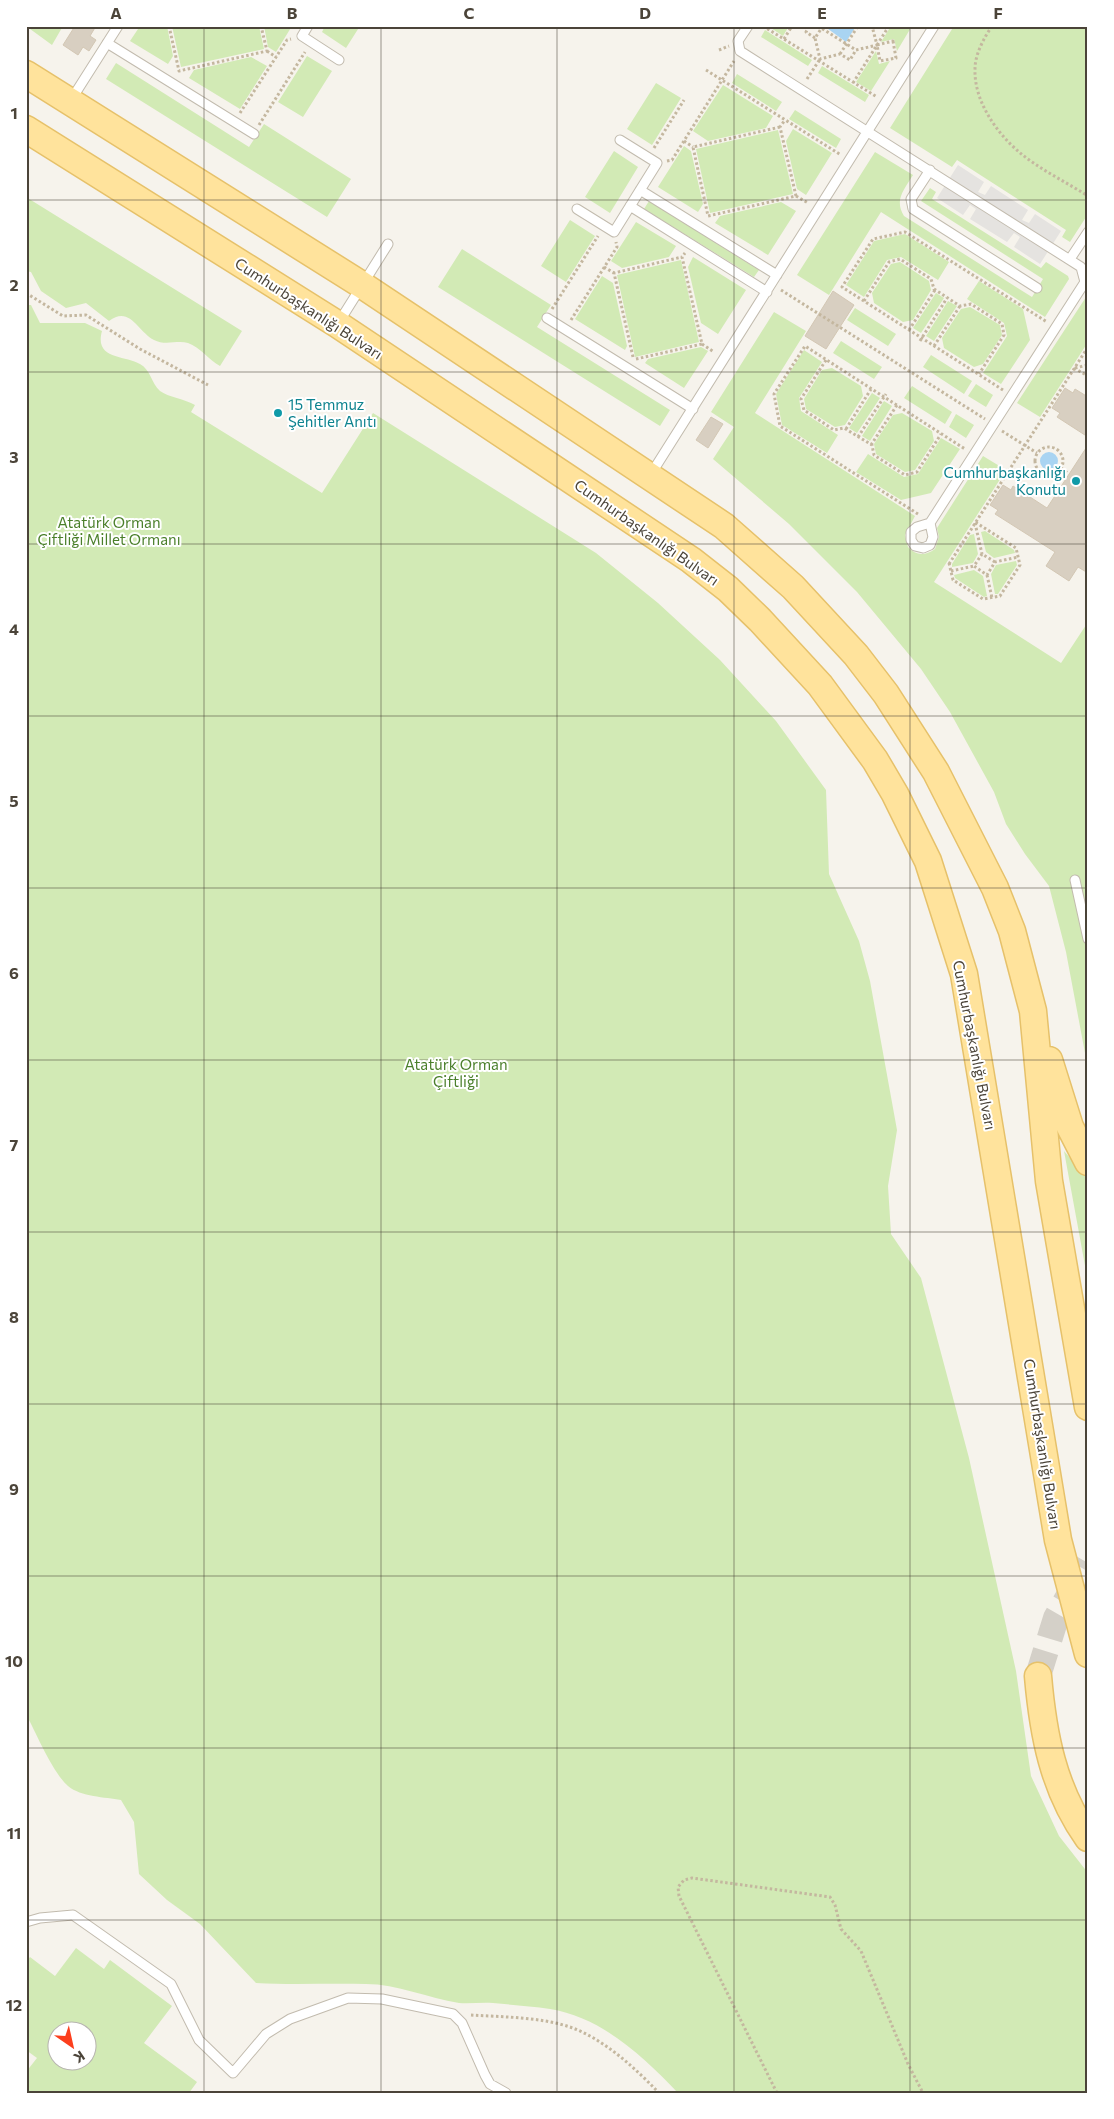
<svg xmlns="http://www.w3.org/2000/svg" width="1114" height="2119" font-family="Commissioner,sans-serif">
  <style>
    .green { fill: #d2eab5; fill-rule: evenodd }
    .parking { fill: #e5e3e0 }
    .water { fill: #a9d4f2 }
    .building { fill: #d8cfc1; stroke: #d3c7b4 }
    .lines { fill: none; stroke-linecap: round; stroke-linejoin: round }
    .primary-tunnel { stroke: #d4d0c8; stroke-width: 26; stroke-dasharray: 26 13; stroke-linecap: butt }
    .service-casing { stroke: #c2bbae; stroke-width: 11 }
    .primary-casing { stroke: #e6c16a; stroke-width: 29 }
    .path { stroke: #c4b79f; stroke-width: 3; stroke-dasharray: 2.5 2.5; stroke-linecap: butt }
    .service { stroke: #fff; stroke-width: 9 }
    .primary { stroke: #ffe39c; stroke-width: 26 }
    .grid { fill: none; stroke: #4b4439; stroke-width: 1; stroke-opacity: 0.55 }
    .culture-dot { fill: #0f9aa8; stroke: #fff; stroke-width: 2 }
    .labels { text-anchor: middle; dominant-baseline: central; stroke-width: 4; stroke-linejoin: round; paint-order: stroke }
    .street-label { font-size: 15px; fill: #4b4439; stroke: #fff }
    .culture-label { font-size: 15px; fill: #0d838f; stroke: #fff; text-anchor: start }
    .park-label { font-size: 15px; fill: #4a7f2a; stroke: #fff }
    .neatline { fill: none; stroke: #4b4439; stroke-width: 2 }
    .grid-label { font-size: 16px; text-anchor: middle; font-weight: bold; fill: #4b4439 }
  </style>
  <rect width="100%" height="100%" fill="#f6f3ec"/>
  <!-- green -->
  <path class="green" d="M26 26H63L52 45Z
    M140 26H167L173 56 168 64 130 41Z
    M172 26H259L264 49 181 67Z
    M264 26H292L276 52 268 47Z
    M325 26H360L346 48 322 32Z
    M768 26H789L783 36Z
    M891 26H912L897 51 894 39 881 42Z
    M954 26H1088V214L1070 242 1062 237 1066 230 957 160 952 167 890 128Z
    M765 30 812 60 808 66 761 37Z
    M876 51 879 64 890 61 871 91 856 82Z
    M307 56 332 71 303 117 278 102Z
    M251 57 267 66 240 109 189 78 194 70Z
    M116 63 249 147 264 124 351 179 327 217 106 79Z
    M822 66 869 95 865 102 818 73Z
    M737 74 782 102 776 111 732 83Z
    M656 83 681 98 652 145 627 129Z
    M723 85 773 116 766 128 708 141 693 131Z
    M795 110 841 139 836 148 789 119Z
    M793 129 832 153 806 195 797 189 786 141Z
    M778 130 793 194 710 213 696 149Z
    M684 146 691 151 703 204 698 212 658 187Z
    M614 151 638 167 610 213 585 197Z
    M875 152 913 175C904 190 894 200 904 216L1032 297 1043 279 921 201 930 188 936 192 932 199 1041 268 1046 262 1068 276 1069 279 1045 317 881 212 829 295 797 275Z
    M26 197 242 331 220 366C209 360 200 347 188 343 177 340 165 346 154 340 138 332 130 305 109 321L86 303 66 308 41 291 31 272 26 271Z
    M649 201 759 270 754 277 644 209Z
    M781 202 796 211 768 255 715 223 720 216Z
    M570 220 595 236 566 282 541 266Z
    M636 222 676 246 669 257 622 268 611 261Z
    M905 234 949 262 938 280 901 257 887 260 864 297 846 285 874 241Z
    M462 249 551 305 537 327 670 410 660 426 438 287Z
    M693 257 746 290 718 334 701 323 688 267Z
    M681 260 699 342 635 357 617 275Z
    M900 262 929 281 931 290 913 320 903 322 874 303 872 293 891 264Z
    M602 276 613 283 627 346 625 350 575 319Z
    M979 281 1023 309 1030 340 1001 384 983 373 1007 336 1004 323 967 299Z
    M936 293 944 298 921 333 913 328Z
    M1088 294V342L1040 417 1017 403Z
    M948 301 957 306 934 341 926 336Z
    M26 305H31L40 323H85L102 331C94 360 125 355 140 364 151 370 151 383 160 391 168 397 185 399 195 405L191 412 322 493 373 413 596 553 658 603 720 660 776 721 826 790 829 874 859 941 870 981 897 1130 888 1186 891 1234 921 1278 969 1458 1016 1671 1031 1776 1059 1836 1088 1873V2093H678C643 2056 601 2017 550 2009 531 2006 512 2005 493 2003 482 2002 470 2004 459 2003 428 1998 397 1984 366 1984 329 1983 292 1985 256 1983L200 1924 167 1900 139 1874 134 1822 121 1800C105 1797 81 1797 68 1786 53 1773 36 1733 26 1714Z
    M970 307 1000 325 1002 335 983 364 974 367 944 348 942 338 961 309Z
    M855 308 896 334 888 346 847 320Z
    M774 312 806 331 755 413 915 516 905 535 908 547C916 556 925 556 935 549L939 537 937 528 983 456 1006 470 934 582 1061 663 1088 622V1069L1066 952 1049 886 1025 854 1006 824 994 792 950 712 921 669 857 592 789 524 713 459 734 427 711 412Z
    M841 341 882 367 874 379 833 353Z
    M701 347 708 351 684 388 645 363 648 359Z
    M804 350 822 362 799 398 801 411 838 435 827 453 782 425 776 394Z
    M931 355 972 381 964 394 923 367Z
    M832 368 861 386 863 396 845 425 835 427 806 409 804 399 822 370Z
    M976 384 993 395 986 407 968 396Z
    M912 386 952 412 945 424 904 398Z
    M872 393 880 398 857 433 849 428Z
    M884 401 892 406 870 441 862 436Z
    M902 413 932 431 934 441 915 470 905 472 876 454 874 444 893 415Z
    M956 414 974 425 966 438 949 427Z
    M941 438 960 449 931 493 901 500 856 472 868 454 904 477 918 474Z
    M985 531 1014 550 1015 553 994 558 986 552 981 532Z
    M974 534 978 554 973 563 952 567V564L970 535Z
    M1016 561 1017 565 998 594H995L991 574 996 565Z
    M974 570 983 576 987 596 984 597 955 578 954 575Z
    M1064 1151 1088 1179V1282Z
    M76 1948 104 1969 110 1960 172 2006 144 2043 197 2082 189 2093H26V2072L37 2058 26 2050V1962L30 1957 55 1976ZM58 2032H88V2062H58Z"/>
  <!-- parking -->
  <path class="parking" d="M958 165 984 182 978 192 985 195 991 186 1028 210 1022 220 1029 223 1035 214 1061 231 1040 264 1014 247 1020 237 1014 233 1007 242 970 219 976 209 970 205 963 215 937 198Z"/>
  <!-- water -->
  <path class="water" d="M824 26H856L846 42Z
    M1040 461a9 9 0 1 1 18 0a9 9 0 1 1-18 0Z"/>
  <!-- building -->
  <path class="building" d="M75 26H96L90 36 96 40 89 51 83 47 78 55 63 45Z
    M833 291 854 305 826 349 805 336Z
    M1065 388 1073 393 1075 389 1088 397V437L1057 417 1060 413 1052 408Z
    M711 417 723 424 708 448 696 440Z
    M1088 445V573L1078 567 1069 581 1046 566 1055 552 995 514 998 510 990 505 1003 485 1011 490 1013 486 1047 508Z"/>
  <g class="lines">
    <!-- primary-tunnel -->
    <path class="primary-tunnel" d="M1038 1676 1056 1618 1088 1563"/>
    <defs>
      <path id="service" d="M308 26 302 36 339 60
        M748 26 738 41 740 51 1081 267 1085 282 930 523
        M107 43 254 134
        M71 100 118 26
        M930 170 911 199 913 209 1037 288
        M640 190 777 275
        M630 206 767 292
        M577 209 614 232 657 163 620 140
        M1070 259 1088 232
        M547 318 693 409
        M339 322 388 244
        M651 474 934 26
        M930 523 933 537 930 545 923 548 915 546 911 540V532L917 527Z
        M1075 880 1088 939
        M26 1922 40 1918 73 1915 171 1984 199 2040 233 2073 266 2034 290 2019 348 1998 382 1999 453 2014 462 2023 485 2075 490 2084 506 2093"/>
      <path id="primary" d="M26 74 362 285 724 526 793 587 856 655 886 694 936 772 995 888 1012 931 1033 1011 1049 1181 1088 1407
        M26 129 337 324 691 560 728 589 760 620 820 685 875 760 895 794 928 861 964 974 1058 1540 1088 1654
        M1049 1060 1070 1127 1088 1162
        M1038 1676C1043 1734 1053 1789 1088 1838"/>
    </defs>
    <!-- service casing -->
    <use href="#service" class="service-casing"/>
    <!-- primary casing -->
    <use href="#primary" class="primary-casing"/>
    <!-- path -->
    <path class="path" d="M169 26 179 71 267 51 261 26
      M763 26 877 97
      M809 26 806 32 815 38
      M818 26 856 50
      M823 26 815 38 820 59 840 54 850 60 856 50 877 45 872 26
      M992 26C984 38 975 54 975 69 974 101 996 132 1019 152 1039 169 1066 182 1088 196
      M784 39 792 26
      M893 41 896 58 880 61 877 45Z
      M719 50 729 46
      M267 51 276 57
      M840 54 858 26
      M706 70 841 155
      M807 79 820 59
      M853 83 889 26
      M240 113 287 40 291 39
      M259 125 305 52
      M780 127 693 147 708 216 796 196 780 127 785 120
      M684 141 693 147
      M654 148 684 100
      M667 161 672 160 734 61
      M796 196 808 203
      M604 267 614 273
      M781 290 985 419
      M26 293 63 316 86 315 140 349 208 385
      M864 301 889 262 900 259 931 279 934 289 960 306 971 304 1002 324 1004 335 979 374
      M552 309 598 236
      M571 320 617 247 616 242
      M909 330 935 290
      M920 341 947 298
      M702 344 714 352
      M934 346 960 306
      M633 357 614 273 682 257
      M636 359 702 344 682 257 685 253
      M826 360 801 399 804 410 834 430 844 428 872 445 874 455 905 475 917 472 941 434
      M1074 368 1088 376
      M1075 368 1088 365
      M1003 390 842 287 873 239 905 232 1047 322
      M846 429 871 389
      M1002 431 1037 453
      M858 437 886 394
      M871 445 897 405
      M1035 461a14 14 0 1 1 28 0a14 14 0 1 1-28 0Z
      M1061 468 1069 474
      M918 514 780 426 774 394 805 346 965 449
      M975 523 982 554
      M995 562 982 554 974 566 987 575 995 562 1018 557
      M949 563 953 580 983 599 1000 596 1020 565 1016 548 975 522
      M949 564 1088 347
      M951 571 974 566
      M987 575 992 598
      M471 2015C503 2017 540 2017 570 2027 604 2039 635 2068 659 2093
      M777 2093 679 1896 678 1887 684 1880 692 1878 830 1897 835 1905 841 1929 861 1951 908 2064 923 2093"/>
    <!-- service -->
    <use href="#service" class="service"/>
    <!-- primary -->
    <use href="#primary" class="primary"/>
  </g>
  <!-- grid -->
  <path class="grid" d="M204 26V2093M381 26V2093M557 26V2093M734 26V2093M910 26V2093M26 200H1088M26 372H1088M26 544H1088M26 716H1088M26 888H1088M26 1060H1088M26 1232H1088M26 1404H1088M26 1576H1088M26 1748H1088M26 1920H1088"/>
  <!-- markers -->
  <g class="culture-dot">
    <circle cx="278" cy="413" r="5"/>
    <circle cx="1076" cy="481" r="5"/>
  </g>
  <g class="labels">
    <!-- street labels -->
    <g class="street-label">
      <text transform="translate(309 308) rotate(33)">Cumhurbaşkanlığı Bulvarı</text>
      <text transform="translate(647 532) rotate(35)">Cumhurbaşkanlığı Bulvarı</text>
      <text transform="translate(975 1045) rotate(79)">Cumhurbaşkanlığı Bulvarı</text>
      <text transform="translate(1043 1444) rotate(81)">Cumhurbaşkanlığı Bulvarı</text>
    </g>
    <!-- culture labels -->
    <g class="culture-label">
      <text x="288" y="404">15 Temmuz<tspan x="288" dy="17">Şehitler Anıtı</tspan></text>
      <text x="1066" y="472" text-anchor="end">Cumhurbaşkanlığı<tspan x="1066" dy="17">Konutu</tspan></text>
    </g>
    <!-- park labels -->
    <g class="park-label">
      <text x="109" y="522">Atatürk Orman<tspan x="109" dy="17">Çiftliği Millet Ormanı</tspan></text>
      <text x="456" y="1064">Atatürk Orman<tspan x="456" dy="17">Çiftliği</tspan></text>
    </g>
  </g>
  <!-- border -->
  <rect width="1114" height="2119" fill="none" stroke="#ffffff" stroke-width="55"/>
  <!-- north arrow -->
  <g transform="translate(72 2046) rotate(146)"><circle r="24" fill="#ffffff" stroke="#b7b4b0"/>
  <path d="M0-4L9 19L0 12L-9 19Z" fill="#fc3f1d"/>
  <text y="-8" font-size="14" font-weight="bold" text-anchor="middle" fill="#4b4439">K</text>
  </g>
  <rect x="28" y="28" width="1058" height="2064" class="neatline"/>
  <g class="grid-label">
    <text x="116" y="19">A</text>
    <text x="292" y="19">B</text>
    <text x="469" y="19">C</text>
    <text x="645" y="19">D</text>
    <text x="822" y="19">E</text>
    <text x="998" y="19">F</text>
    <text x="14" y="119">1</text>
    <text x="14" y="291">2</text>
    <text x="14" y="463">3</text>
    <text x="14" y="635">4</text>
    <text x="14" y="807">5</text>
    <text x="14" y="979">6</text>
    <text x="14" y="1151">7</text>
    <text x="14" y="1323">8</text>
    <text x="14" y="1495">9</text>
    <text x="14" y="1667">10</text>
    <text x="14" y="1839">11</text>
    <text x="14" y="2011">12</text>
  </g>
</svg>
